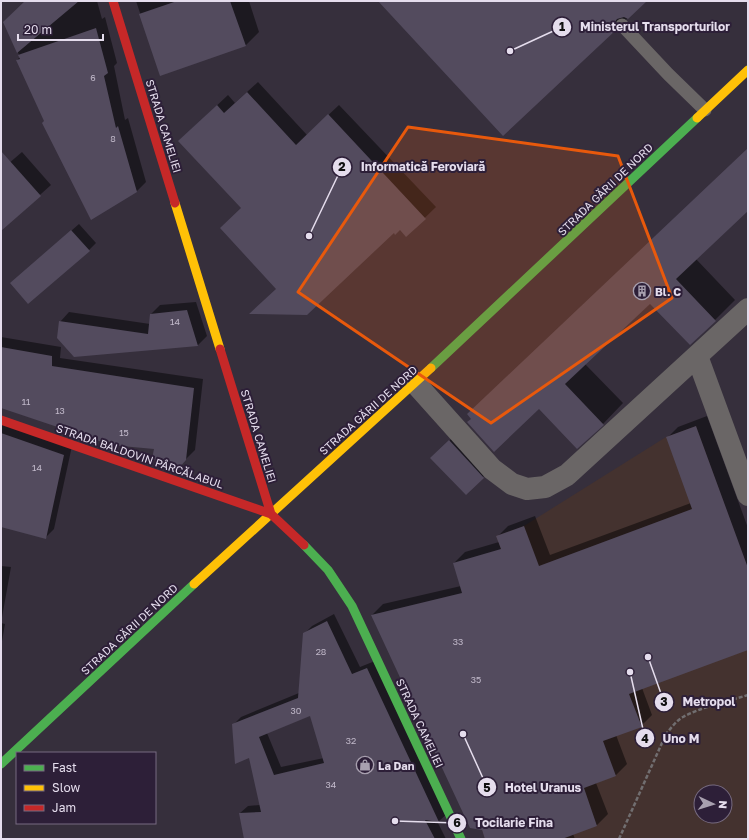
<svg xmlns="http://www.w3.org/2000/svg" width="749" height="840" font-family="'Golos Text',sans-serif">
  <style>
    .commercial { fill: #44322f; fill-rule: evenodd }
    .shadow { fill: #0007; fill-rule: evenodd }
    .building { fill: #534b5e; fill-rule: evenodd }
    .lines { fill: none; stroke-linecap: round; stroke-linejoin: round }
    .path { stroke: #716e70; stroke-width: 2.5; stroke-dasharray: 4 2; stroke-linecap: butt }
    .lane { stroke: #6a6666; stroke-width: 13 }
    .street { stroke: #6a6666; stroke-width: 22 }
    .fast { stroke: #4caf50; stroke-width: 9 }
    .slow { stroke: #ffc107; stroke-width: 9 }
    .jam { stroke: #c62828; stroke-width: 9 }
    .marked { fill: #e8590c; fill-opacity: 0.2; stroke: #e8590c; stroke-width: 3; stroke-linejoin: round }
    .labels { text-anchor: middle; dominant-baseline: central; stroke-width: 4; stroke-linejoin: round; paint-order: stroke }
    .number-label { font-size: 9px; fill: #c0b8c9 }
    .street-label { font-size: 11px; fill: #e5dded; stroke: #2d1f38 }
    .poi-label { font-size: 11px; font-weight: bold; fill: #e5dded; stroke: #2d1f38; text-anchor: start }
    .leader { fill: none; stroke: #e5dded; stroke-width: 1.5 }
    .callout-dot { fill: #e5dded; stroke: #2d1f38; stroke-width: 1.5 }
    .mark-label { font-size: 12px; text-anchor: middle; font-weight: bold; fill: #111 }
    .callout-label { font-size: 12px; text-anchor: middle; font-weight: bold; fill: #e5dded; stroke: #2d1f38; stroke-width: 4; stroke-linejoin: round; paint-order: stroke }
  </style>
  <rect width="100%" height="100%" fill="#362f3c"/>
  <!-- commercial -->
  <path class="commercial" d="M696 426 748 569V839H485L482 830 509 820 577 756 496 536 524 526 666 437ZM701 792H725V816H701Z"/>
  <!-- shadow -->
  <path class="shadow" d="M26 1H97L102 19 105 17 117 63 114 66 125 120 128 118 146 182 137 191 45 121 17 60 20 57 4 22Z
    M136 1H249L259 32 246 45 161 75Z
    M380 1H646L615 30Z
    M258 82 307 135 339 105 436 207 406 236 400 229 277 288 242 208 179 141 228 95 235 103Z
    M748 148V210L696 259 735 300 715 320 650 302 585 364 623 403 603 424 539 407Z
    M22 152 51 185 3 228 1 222V170Z
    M79 224 96 243 89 250 31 266Z
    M196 302 207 336 198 345 74 356 60 322 69 312 150 324 151 314 160 305Z
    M1 337 61 347 60 358 203 379 195 450 178 467 155 448 1 407Z
    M707 416 748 528V649L642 688 652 715 641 726 616 735 627 764 616 775 596 783 608 814 597 825 573 834 575 839H486L482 830 372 615 383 604 461 586 454 563 465 552 499 542 497 537 508 526 535 516 550 555 691 503 667 438 678 427Z
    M1 420 72 446 54 529 45 538 1 526Z
    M457 433 490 470 466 494 432 458Z
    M1 566 11 567 1 623 5 624 1 647Z
    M334 614 360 667 375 661 447 814 439 821H437L446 839H245L240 813 248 806 260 805 250 757 233 725 241 717 299 693 304 634 312 626ZM311 715 324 758 281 767 267 733Z"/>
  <!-- building -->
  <path class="building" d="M25 1H79L17 53 3 22Z
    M177 1H230L246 46 160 76 139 14Z
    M378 1H647L628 19 624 17 617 19 614 23 616 30 503 136Z
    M96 28 108 73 104 76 116 128 118 126 137 192 91 220 42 123 44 121 16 60 20 59 18 55Z
    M247 92 296 145 328 114 426 219 406 237 400 230 395 235 394 233 307 315 249 314 276 289 220 228 241 208 178 141 217 105 224 113Z
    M748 148V211L676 279 716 321 690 345 650 304 565 384 604 425 577 449 539 409 494 452 467 422 471 419 467 414Z
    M1 151 41 196 1 231Z
    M71 230 90 251 28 304 10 283Z
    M187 310 198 346 74 357 57 338 59 321 148 334 150 314Z
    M1 347 52 356V366L194 388 186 460 178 469 152 459 154 449 111 445 1 408Z
    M696 426 748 568V650L629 694 642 727 603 741 616 776 584 788 597 826 562 839H485L482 830 470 828 371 615 462 593 453 563 501 549 496 536 524 526 539 566 692 509 666 437Z
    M1 433 64 455 46 539 1 527Z
    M449 440 484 478 466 495 430 458Z
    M327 621 352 674 367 668 439 822 425 820 435 839H244L239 813 261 812 249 758 235 764 232 724 298 698 303 633ZM310 716 324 763 274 775 259 737Z"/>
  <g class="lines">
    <!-- path -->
    <path class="path" d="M619 839 666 734C671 728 676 721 683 717 701 707 729 701 748 695"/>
    <!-- lane -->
    <path class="lane" d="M622 25 668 74 705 110"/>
    <!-- street -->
    <path class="street" d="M697 356 748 495
      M415 383 492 469 512 484 527 489 545 487 567 475 748 309"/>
    <!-- fast -->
    <path class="fast" d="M431 368 697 118
      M304 545 328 570 352 606 461 839
      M1 764 194 584"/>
    <!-- slow -->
    <path class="slow" d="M697 118 748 70
      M175 203 220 349
      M194 584 431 368"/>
    <!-- jam -->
    <path class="jam" d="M113 1 175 203
      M220 349 271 514 304 545
      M1 420 271 514"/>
  </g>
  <!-- marked area -->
  <path class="marked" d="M408 127 618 156 672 298 491 423 298 292Z"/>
  <!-- icons -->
  <defs>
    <symbol id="building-ring" viewBox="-11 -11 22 22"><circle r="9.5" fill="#2d1f38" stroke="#a8a0af" stroke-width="1.5"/><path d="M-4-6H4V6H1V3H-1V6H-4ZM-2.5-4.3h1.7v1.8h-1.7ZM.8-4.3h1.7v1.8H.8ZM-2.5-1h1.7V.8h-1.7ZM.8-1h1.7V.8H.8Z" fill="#a8a0af"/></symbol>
    <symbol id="shop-ring" viewBox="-11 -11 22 22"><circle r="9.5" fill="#2d1f38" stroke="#a8a0af" stroke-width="1.5"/><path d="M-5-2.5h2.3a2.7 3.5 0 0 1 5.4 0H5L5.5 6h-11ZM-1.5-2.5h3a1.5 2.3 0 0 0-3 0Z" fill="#a8a0af"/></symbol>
  </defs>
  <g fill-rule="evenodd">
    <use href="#building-ring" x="632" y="281" width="20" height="20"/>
    <use href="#shop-ring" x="355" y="755" width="20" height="20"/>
  </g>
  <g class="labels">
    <!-- number labels -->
    <g class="number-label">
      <text x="93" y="77">6</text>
      <text x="113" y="138">8</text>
      <text x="175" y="321">14</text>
      <text x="26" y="401">11</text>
      <text x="60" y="410">13</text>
      <text x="124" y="432">15</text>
      <text x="37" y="467">14</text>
      <text x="458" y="641">33</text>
      <text x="321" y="651">28</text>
      <text x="476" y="679">35</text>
      <text x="296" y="710">30</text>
      <text x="351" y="740">32</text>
      <text x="331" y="784">34</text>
    </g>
    <!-- street labels -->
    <g class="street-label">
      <text transform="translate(164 126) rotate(73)">STRADA CAMELIEI</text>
      <text transform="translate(605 189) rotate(-44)">STRADA GĂRII DE NORD</text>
      <text transform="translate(368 410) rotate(-42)">STRADA GĂRII DE NORD</text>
      <text transform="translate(259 436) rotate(73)">STRADA CAMELIEI</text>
      <text transform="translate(140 456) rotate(19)">STRADA BALDOVIN PÂRCĂLABUL</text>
      <text transform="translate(129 629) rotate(-43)">STRADA GĂRII DE NORD</text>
      <text transform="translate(420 723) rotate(65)">STRADA CAMELIEI</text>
    </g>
    <!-- poi labels -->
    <g class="poi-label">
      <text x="655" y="291">Bl. C</text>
      <text x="378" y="765">La Dan</text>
    </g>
  </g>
  <!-- callouts -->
  <path class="leader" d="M510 51L562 27M309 236L342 167M648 657L664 702M630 672L645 738M463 734L487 787M395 821L457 823"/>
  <g class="callout-dot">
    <circle cx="510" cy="51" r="4"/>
    <circle cx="309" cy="236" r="4"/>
    <circle cx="648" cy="657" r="4"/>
    <circle cx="630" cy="672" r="4"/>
    <circle cx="463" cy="734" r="4"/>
    <circle cx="395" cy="821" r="4"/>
    <circle cx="562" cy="27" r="10"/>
    <circle cx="342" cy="167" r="10"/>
    <circle cx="664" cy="702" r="10"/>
    <circle cx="645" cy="738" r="10"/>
    <circle cx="487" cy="787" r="10"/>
    <circle cx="457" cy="823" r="10"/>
  </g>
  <g class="mark-label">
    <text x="562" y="31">1</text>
    <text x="342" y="171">2</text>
    <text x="664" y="706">3</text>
    <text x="645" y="743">4</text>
    <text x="487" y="792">5</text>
    <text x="457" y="827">6</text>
  </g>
  <g class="callout-label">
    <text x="655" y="31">Ministerul Transporturilor</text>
    <text x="423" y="171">Informatică Feroviară</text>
    <text x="709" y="706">Metropol</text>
    <text x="681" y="743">Uno M</text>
    <text x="543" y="792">Hotel Uranus</text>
    <text x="514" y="827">Tocilarie Fina</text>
  </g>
  <!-- border -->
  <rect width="749" height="840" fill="none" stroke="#e5dded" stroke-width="4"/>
  <!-- legend -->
  <rect x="16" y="752" width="140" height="72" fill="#2d1f38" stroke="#776b80"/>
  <rect x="24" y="765" width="20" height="6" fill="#4caf50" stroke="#776b80"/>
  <text x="52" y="772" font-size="12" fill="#e5dded">Fast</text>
  <rect x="24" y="785" width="20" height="6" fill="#ffc107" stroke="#776b80"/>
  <text x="52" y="792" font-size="12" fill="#e5dded">Slow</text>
  <rect x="24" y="805" width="20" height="6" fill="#c62828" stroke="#776b80"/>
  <text x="52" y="812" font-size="12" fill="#e5dded">Jam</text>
  <!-- north arrow -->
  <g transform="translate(713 804) rotate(94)"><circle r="19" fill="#2d1f38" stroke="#776b80"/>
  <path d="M0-3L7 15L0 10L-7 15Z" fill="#a8a0af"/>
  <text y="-6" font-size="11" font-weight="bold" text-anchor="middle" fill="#e5dded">N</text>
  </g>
  <!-- scale -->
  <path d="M18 34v6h85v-6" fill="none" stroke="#e5dded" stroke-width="2"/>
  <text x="24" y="34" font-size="12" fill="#e5dded" stroke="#2d1f38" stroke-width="3" paint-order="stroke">20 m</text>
</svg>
